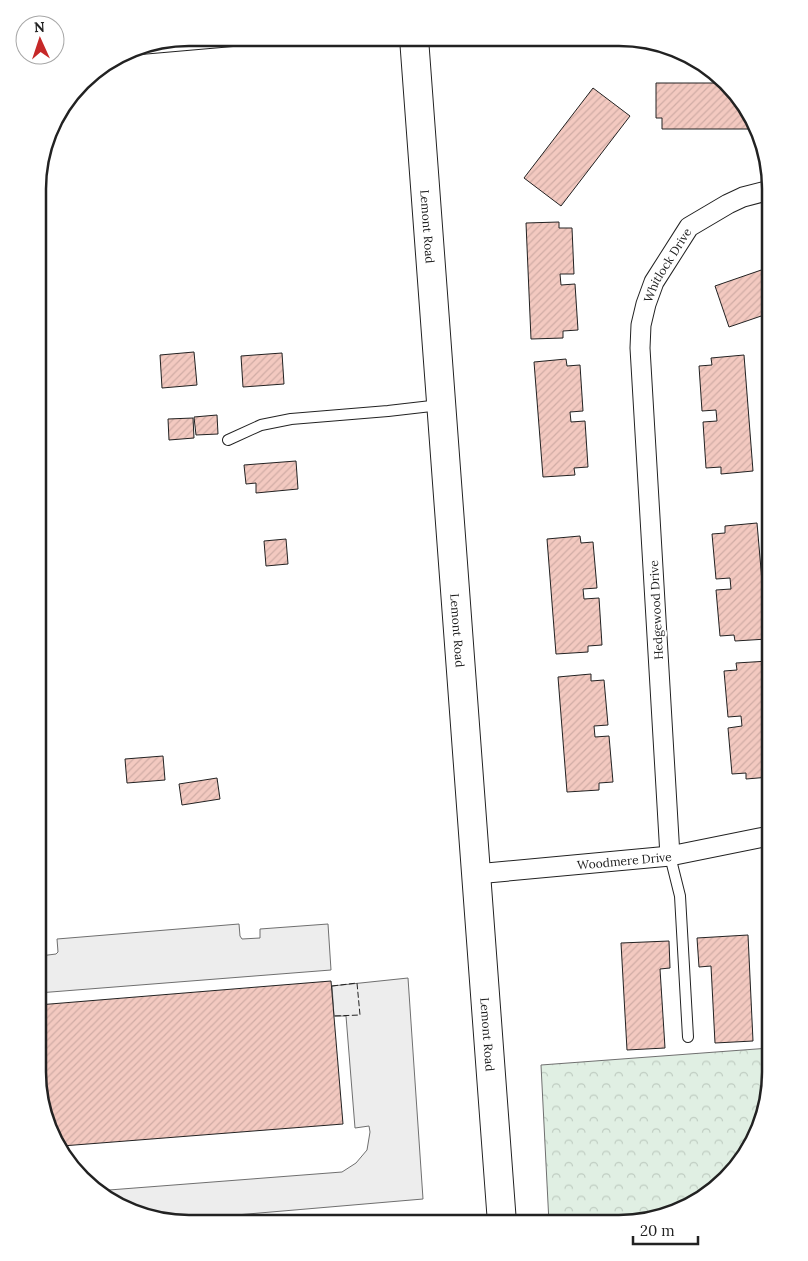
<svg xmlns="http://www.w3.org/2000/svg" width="808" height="1261" font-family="Lora,serif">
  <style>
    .forest { fill: url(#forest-crowns); stroke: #6f6f6f }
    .parking { fill: #ededed; stroke: #6f6f6f }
    .building { fill: url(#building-hatch); stroke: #222 }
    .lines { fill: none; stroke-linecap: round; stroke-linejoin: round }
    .service-casing { stroke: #222; stroke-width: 12 }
    .minor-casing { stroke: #222; stroke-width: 21 }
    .secondary-casing { stroke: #222; stroke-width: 30 }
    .service { stroke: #fff; stroke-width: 10 }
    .minor { stroke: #fff; stroke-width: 19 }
    .secondary { stroke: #fff; stroke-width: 28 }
    .fence { stroke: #222; stroke-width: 1; stroke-dasharray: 6 2.5; stroke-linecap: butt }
    .labels { text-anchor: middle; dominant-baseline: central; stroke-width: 4; stroke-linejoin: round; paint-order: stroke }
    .street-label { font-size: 12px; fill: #222; stroke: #fff }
    .rim { fill: none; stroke: #222; stroke-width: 2.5 }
  </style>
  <defs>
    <pattern id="forest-crowns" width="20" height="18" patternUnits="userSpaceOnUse" patternTransform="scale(1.25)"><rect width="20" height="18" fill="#e0efe3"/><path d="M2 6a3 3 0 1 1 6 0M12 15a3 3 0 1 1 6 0" fill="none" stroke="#c0cdc2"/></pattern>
    <pattern id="building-hatch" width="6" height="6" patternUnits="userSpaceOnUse" patternTransform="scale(1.25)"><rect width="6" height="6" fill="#f3c9c0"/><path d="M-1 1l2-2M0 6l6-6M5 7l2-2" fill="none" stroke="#d0aca5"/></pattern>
  </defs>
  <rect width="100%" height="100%" fill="#fff"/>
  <!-- forest -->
  <path class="forest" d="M770 1048V1082L745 1156 719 1186 677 1212 619 1223H549L541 1065Z"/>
  <!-- parking -->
  <path class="parking" d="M239 924 240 936 242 939 260 938V929L328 924 331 970 38 993V947V954L40 956 56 954 58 952 57 939Z
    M408 978 423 1199 166 1221 96 1191 342 1172 356 1163 367 1150 370 1132 369 1126 355 1128 346 1016H334L332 986Z"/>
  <!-- building -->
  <path class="building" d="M656 83H722L757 129H662V118H656Z
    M593 88 630 116 561 206 524 178Z
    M559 222V228H572L574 274H560L561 285 575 284 578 330 563 331V338L531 339 526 223Z
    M770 267V313L729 327 715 286Z
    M194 352 197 385 162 388 160 355Z
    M282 353 284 384 243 387 241 356Z
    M744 355 753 471 721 474V467L706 468 703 422 717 421 716 410 702 411 699 366 712 365 711 358Z
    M566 359 567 366 580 365 583 411 570 412 571 422 585 421 588 467 574 468 575 475 543 477 534 362Z
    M217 415 218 434 196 435 194 417Z
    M193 418 194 438 169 440 168 419Z
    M296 461 298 489 256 493V483L246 484 244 465Z
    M757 523 767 639 735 641 734 635 720 636 716 590 731 589 730 578 716 579 712 534 725 533V526Z
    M580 536 581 543 593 542 597 588 583 589 584 599 599 598 602 645 588 646V652L556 654 547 539Z
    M286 539 288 564 266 566 264 541Z
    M769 661 770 678V777L746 779V773L732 774 728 728 742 726 741 716 728 717 724 671 737 670 736 663Z
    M591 674V681L604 680 608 725 594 726 595 737 609 736 613 782 599 783V790L567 792 558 677Z
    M163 756 165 780 127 783 125 759Z
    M217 778 220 799 182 805 179 784Z
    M748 935 753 1041 715 1043 711 966 699 967 697 938Z
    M669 941 670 968 660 969 665 1048 627 1050 621 943Z
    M331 981 343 1124 62 1146 49 1130 38 1072V1005Z"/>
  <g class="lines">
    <defs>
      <path id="service" d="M129 50 267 38
        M228 440 261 425 291 419 388 411 440 405
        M670 856 680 896 688 1037"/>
      <g id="minor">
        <path id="s1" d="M670 856 640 348 641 325 646 304 654 282 689 227 728 204 743 197 770 190"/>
        <path id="s2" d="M476 874 670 856 759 838 770 836"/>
      </g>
      <g id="secondary">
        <path id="s3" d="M414 38 502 1223"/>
      </g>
    </defs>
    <!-- service casing -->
    <use href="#service" class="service-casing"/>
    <!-- minor casing -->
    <use href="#minor" class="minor-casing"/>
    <!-- secondary casing -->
    <use href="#secondary" class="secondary-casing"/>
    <!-- service -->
    <use href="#service" class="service"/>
    <!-- minor -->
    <use href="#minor" class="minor"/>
    <!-- secondary -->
    <use href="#secondary" class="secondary"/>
    <!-- fence -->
    <path class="fence" d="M332 986 357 983 360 1015 334 1016"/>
  </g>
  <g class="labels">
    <!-- street labels -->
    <g class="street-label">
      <text stroke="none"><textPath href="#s3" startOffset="189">Lemont Road</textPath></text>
      <text stroke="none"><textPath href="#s1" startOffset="598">Whitlock Drive</textPath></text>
      <text transform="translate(656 610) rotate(-93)">Hedgewood Drive</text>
      <text stroke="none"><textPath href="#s3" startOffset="594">Lemont Road</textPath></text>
      <text stroke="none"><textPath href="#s2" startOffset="149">Woodmere Drive</textPath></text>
      <text stroke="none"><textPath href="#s3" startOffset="999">Lemont Road</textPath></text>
    </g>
  </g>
  <!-- crop -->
  <path d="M0 0H808V1261H0ZM189 46H619A143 143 0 0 1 762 189V1072A143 143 0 0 1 619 1215H189A143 143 0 0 1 46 1072V189A143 143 0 0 1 189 46Z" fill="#fff" fill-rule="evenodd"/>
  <path class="rim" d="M189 46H619A143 143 0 0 1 762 189V1072A143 143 0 0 1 619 1215H189A143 143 0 0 1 46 1072V189A143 143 0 0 1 189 46Z"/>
  <!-- north arrow -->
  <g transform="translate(40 40) rotate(357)"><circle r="24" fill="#ffffff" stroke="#a7a7a7"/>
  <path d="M0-4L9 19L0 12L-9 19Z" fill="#c62828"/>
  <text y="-8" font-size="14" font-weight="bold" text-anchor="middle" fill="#222222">N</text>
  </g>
  <!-- scale -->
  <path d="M633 1236v8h65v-8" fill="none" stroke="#222222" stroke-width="2.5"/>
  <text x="640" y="1236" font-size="15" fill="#222222" stroke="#ffffff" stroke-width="4" paint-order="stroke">20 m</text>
</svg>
